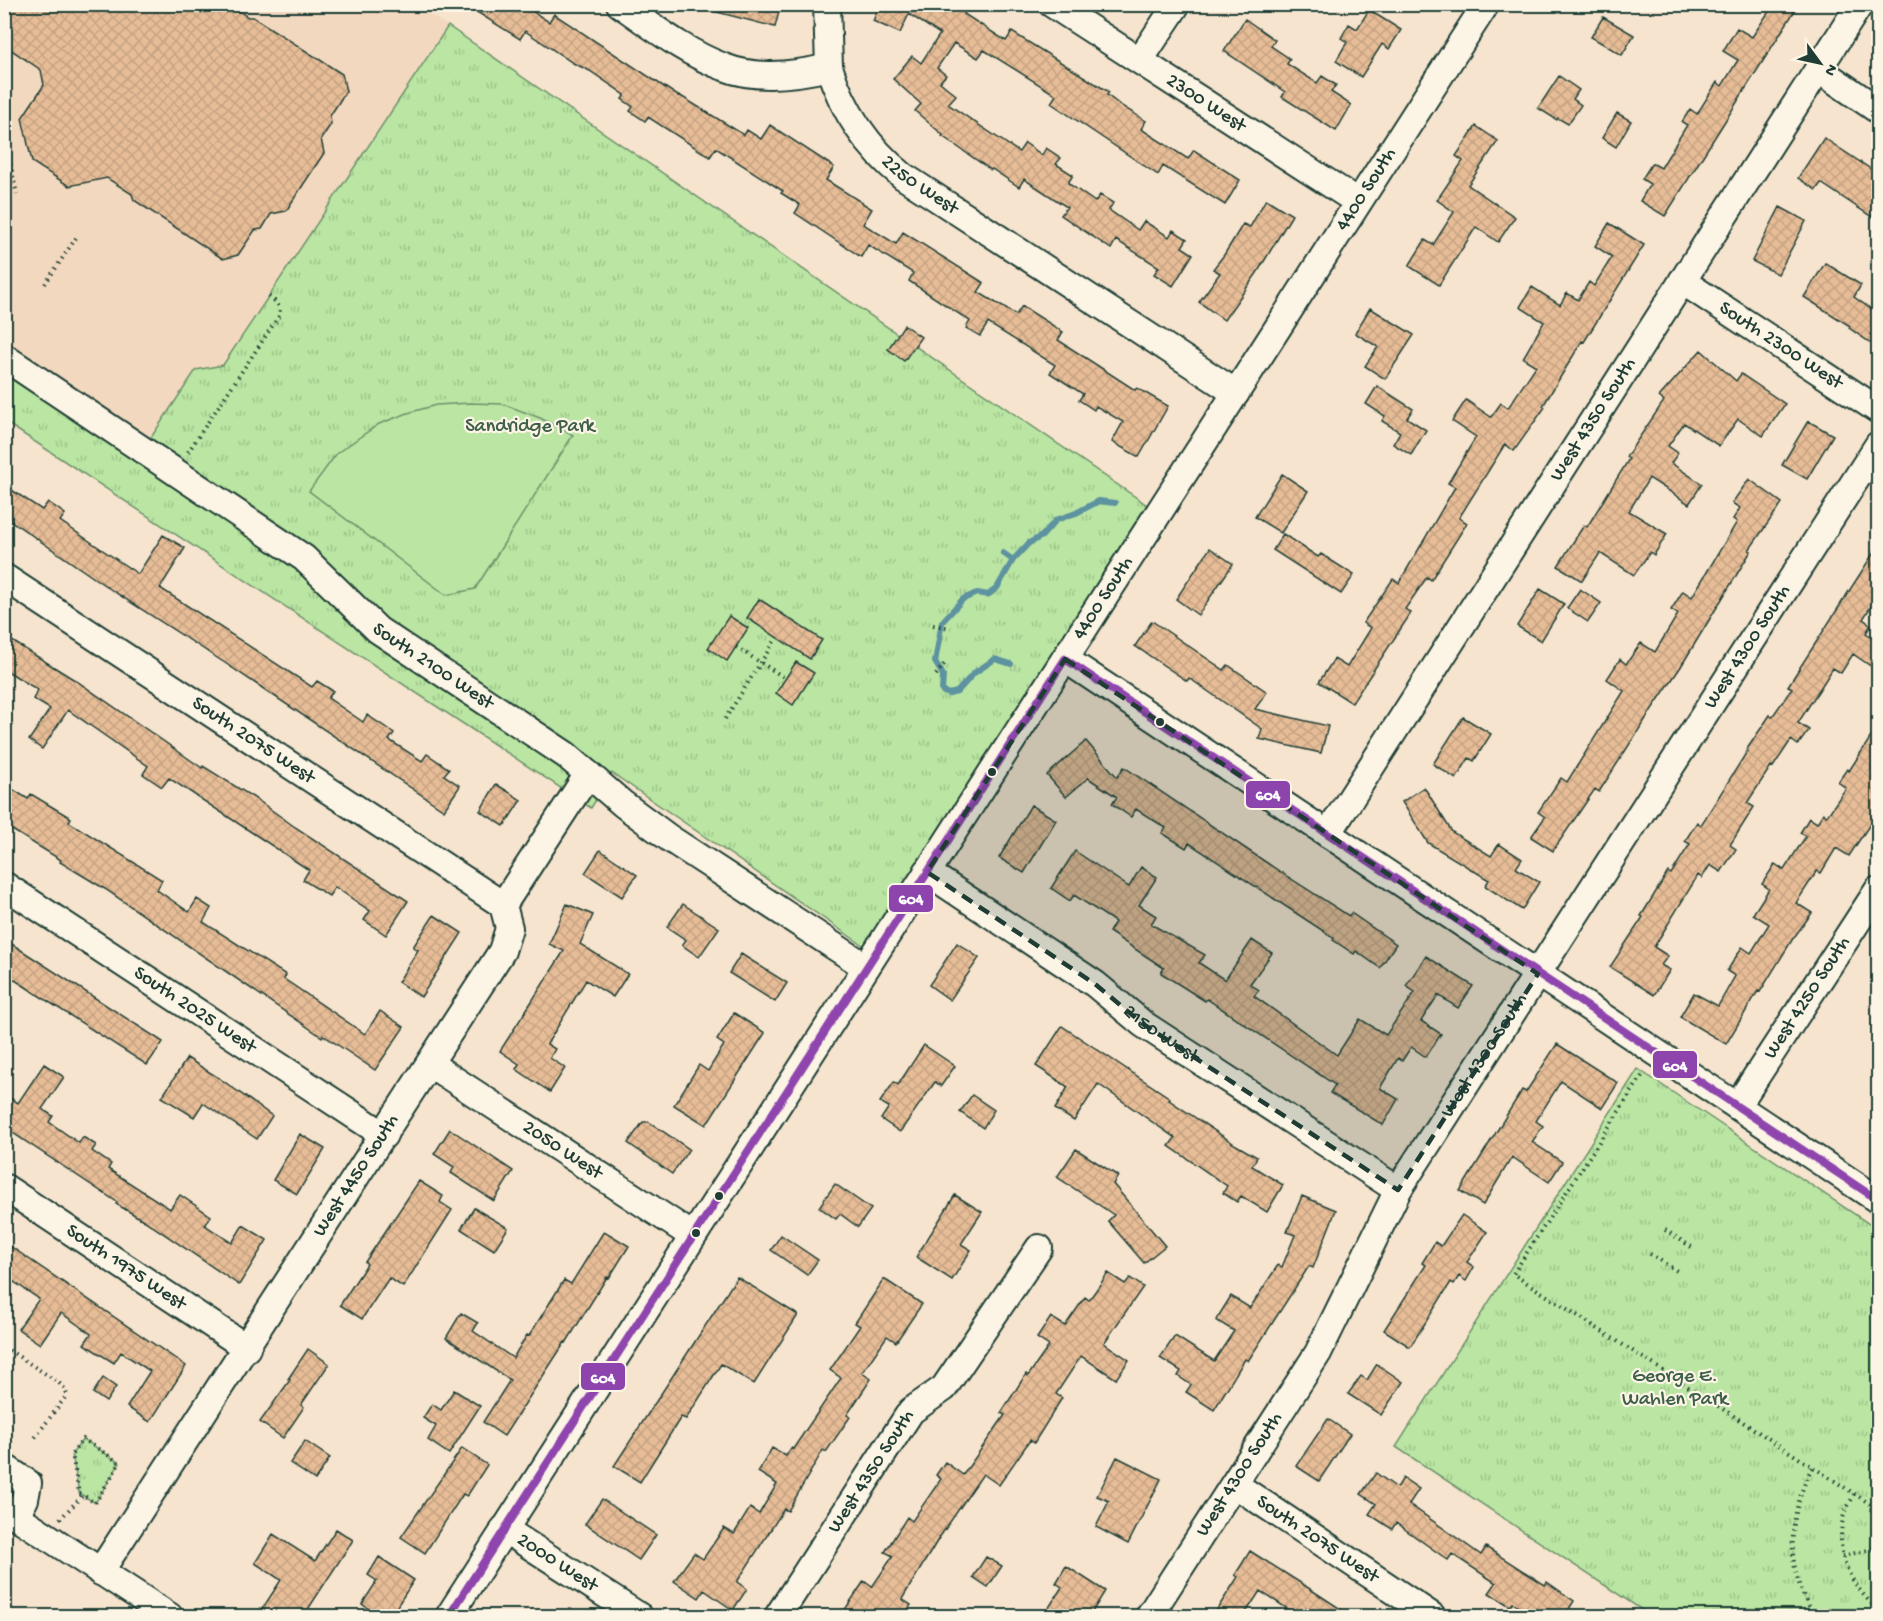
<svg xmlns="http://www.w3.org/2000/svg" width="1883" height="1621" font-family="'Gochi Hand',sans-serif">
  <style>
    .built { fill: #f2d8be }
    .grass { fill: url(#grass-tufts); stroke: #6c916b; stroke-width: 1.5 }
    .pitch { fill: #bae5a2; stroke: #6c916b; stroke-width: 1.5 }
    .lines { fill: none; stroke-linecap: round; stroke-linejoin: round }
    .stream { stroke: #5d92a0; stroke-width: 6 }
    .building { fill: url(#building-cross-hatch); stroke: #1f3d34; stroke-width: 1.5 }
    .minor-casing { stroke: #1f3d34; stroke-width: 30 }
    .path { stroke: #1f3d34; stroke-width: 4; stroke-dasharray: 1.5 4.5; stroke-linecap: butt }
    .minor { stroke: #fcf5e5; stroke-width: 26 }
    .bus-1-casing { stroke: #fcf5e5; stroke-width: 12 }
    .bus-1 { stroke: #8e44ad; stroke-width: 8 }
    .marked { fill: #1f3d34; fill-opacity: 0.2; stroke: #1f3d34; stroke-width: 4.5; stroke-dasharray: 12 8; stroke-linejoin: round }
    .bus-dot { fill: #1f3d34; stroke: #fcf5e5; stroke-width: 2 }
    .labels { text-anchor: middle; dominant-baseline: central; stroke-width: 4.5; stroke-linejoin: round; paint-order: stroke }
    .street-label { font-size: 20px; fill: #1f3d34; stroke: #fcf5e5 }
    .park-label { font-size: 20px; fill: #3e5f4a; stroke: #fcf5e5 }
    .line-badge { stroke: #fcf5e5; stroke-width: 2 }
    .badge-label { font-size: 16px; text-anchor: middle; font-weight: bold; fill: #fff }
  </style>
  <defs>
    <pattern id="grass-tufts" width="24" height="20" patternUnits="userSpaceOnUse" patternTransform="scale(1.5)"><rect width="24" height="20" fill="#bae5a2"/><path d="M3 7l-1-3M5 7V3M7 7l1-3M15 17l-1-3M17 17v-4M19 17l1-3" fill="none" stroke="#9fc58c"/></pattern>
    <pattern id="building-cross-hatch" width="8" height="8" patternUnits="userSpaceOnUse" patternTransform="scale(1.5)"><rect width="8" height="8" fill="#e7bd97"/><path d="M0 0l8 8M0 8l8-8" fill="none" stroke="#c6a383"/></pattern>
  </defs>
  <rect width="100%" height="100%" fill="#f6e4ce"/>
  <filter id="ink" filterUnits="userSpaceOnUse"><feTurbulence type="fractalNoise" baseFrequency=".0167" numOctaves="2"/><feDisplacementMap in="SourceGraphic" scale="12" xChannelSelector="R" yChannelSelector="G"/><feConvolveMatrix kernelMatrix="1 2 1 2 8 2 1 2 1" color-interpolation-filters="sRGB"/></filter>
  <g filter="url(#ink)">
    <!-- built -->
    <path class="built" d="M4 5H414L448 26 223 365 196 370 150 439 5 345Z"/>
    <!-- grass -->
    <path class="grass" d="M448 26 1147 505 864 946 612 773 591 808 5 422 4 345 150 439 196 370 223 365Z
      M1638 1069 1878 1230V1616H1651L1396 1447Z
      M83 1439 120 1463 95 1503 79 1493 72 1454Z"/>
    <!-- pitch -->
    <path class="pitch" d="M470 403 503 404 540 418 573 435 475 589 446 595 309 491 337 453 379 424 408 413 436 405Z"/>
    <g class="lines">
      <!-- stream -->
      <path class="stream" d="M1003 553 1013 560 997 588 988 595 977 593 963 599 942 622 935 662 943 675 942 691 949 694 957 692 974 673 995 659 1011 664
        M1013 560 1029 543 1042 536 1056 520 1076 513 1099 501 1115 503"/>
    </g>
    <!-- building -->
    <path class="building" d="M4 4H229L248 17H253L342 74 346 91 330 116 331 124 321 139 324 153 286 211 271 214 262 229 255 230 238 255 223 259 134 200 132 194 107 178 69 186 32 162 22 118 44 85 41 70 10 49 4 23Z
      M464 4H521L549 22 554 14 678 96 679 95 744 135 747 130 761 139 770 125 834 167 826 180 872 209 863 224 896 244 903 232 984 283 978 292 1016 315 1022 306 1063 332 1058 340 1135 390 1137 388 1168 406 1139 457 1112 442 1123 422 1096 406 1094 410 1079 400 1083 394 1050 373 1055 365 988 323 980 336 966 328 970 321 909 281 913 273 868 245 861 257 795 213 800 205 781 193 783 191 716 148 710 157 648 117 645 121 630 111 633 107 622 99 625 95 590 71 573 63 525 31 520 39Z
      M709 4H781L775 27 709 10Z
      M880 4H970L964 14 1006 41 1012 32 1109 92 1107 95 1120 105 1146 121 1141 129 1188 159 1194 150 1240 180 1225 205 1163 166 1158 175 1051 103 1056 95 984 50 978 58 954 43 937 68 946 75 940 82 956 95 948 104 1019 152 1025 143 1042 155 1046 148 1061 158 1056 164 1073 175 1068 183 1095 202 1100 195 1113 203 1109 210 1138 230 1144 221 1169 237 1173 230 1187 239 1182 247 1193 254 1173 286 1154 274 1159 267 1116 240 1111 249 1061 215 1067 207 1024 179 1019 187 992 169 991 170 942 136 943 135 915 111 921 104 893 79 912 56 921 63 940 34 909 14 900 33 873 21Z
      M1774 4H1799L1665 216 1640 201 1650 184 1642 179 1652 163 1661 168 1687 125 1682 122 1690 109 1697 114 1717 82 1722 86 1738 60 1723 51 1737 28 1752 37Z
      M1369 10 1401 30 1389 49 1382 44 1361 77 1336 61 1347 42 1341 38 1349 24 1357 29Z
      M1603 17 1634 35 1622 55 1591 37Z
      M1245 19 1275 40 1271 46 1290 59 1287 64 1317 83 1322 76 1336 85 1331 92 1351 105 1336 131 1282 97 1285 92 1224 51Z
      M1559 76 1579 90 1573 99 1581 105 1568 124 1558 118 1557 120 1538 108Z
      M1617 113 1631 121 1616 147 1602 138Z
      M1476 126 1498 141 1468 185 1515 217 1498 242 1476 227 1439 285 1409 266 1425 240 1433 245 1454 212 1437 200 1463 161 1456 156Z
      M1824 138 1878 174V221L1821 183 1816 190 1798 178Z
      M1266 199 1292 215 1257 273 1224 320 1199 302 1220 273 1213 269 1224 255 1243 224 1250 227Z
      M1780 207 1806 221 1778 274 1752 261Z
      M1609 223 1644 245 1584 342 1582 341 1543 406 1545 407 1514 451 1505 444 1459 518 1467 523 1431 580 1427 577 1405 609 1411 613 1352 703 1319 682 1334 659 1347 667 1371 628 1363 623 1393 579 1399 583 1455 487 1448 483 1476 437 1452 421 1466 400 1491 417 1501 403 1508 408 1536 366 1523 358 1544 322 1520 307 1532 287 1560 305 1567 293 1578 300 1589 282 1594 286 1612 257 1595 246Z
      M1825 263 1861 285 1854 297 1878 314V348L1849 328 1850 326 1804 297Z
      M1370 308 1414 335 1385 379 1365 366 1378 347 1355 333Z
      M904 325 921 337 904 361 888 349Z
      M1701 350 1736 381 1741 374 1785 404 1763 436 1738 419 1719 446 1684 423 1668 446 1678 453 1671 463 1702 484 1689 504 1649 478 1629 511 1667 534 1654 555 1650 552 1634 575 1600 553 1582 581 1558 566 1584 525 1587 527 1629 459 1626 457 1664 401 1659 397Z
      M1377 386 1413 409 1407 418 1426 430 1411 455 1393 444 1400 432 1382 421 1385 416 1366 404Z
      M1808 421 1833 435 1807 479 1782 465Z
      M1282 474 1308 491 1281 533 1255 517Z
      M1749 479 1782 503 1749 550 1751 551 1680 668 1652 709 1599 792 1595 789 1553 851 1531 837 1545 817 1538 812 1561 778 1567 782 1624 691 1607 679 1620 659 1626 664 1641 643 1655 652 1678 614 1671 610 1683 591 1692 597 1737 522 1733 519 1740 508 1732 503Z
      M4 485 42 510 48 502 65 514 60 521 138 574 163 535 185 548 160 588 312 687 317 681 333 691 328 698 363 722 367 715 394 733 389 740 422 761 427 754 449 769 444 775 460 786 444 810 225 663 113 591 4 516Z
      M1283 534 1318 557 1321 554 1354 575 1341 594 1273 550Z
      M1878 546V595L1863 619 1871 625 1866 633 1878 641V671L1853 654 1841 673 1833 668 1798 723 1809 730 1798 745 1791 740 1773 767 1771 766 1747 803 1754 807 1730 845 1736 849 1721 872 1710 865 1702 878 1698 875 1654 947 1668 956 1661 965 1670 970 1654 995 1610 967 1643 917 1641 916 1668 872 1671 874 1690 844 1685 841 1697 822 1701 825 1748 750 1747 749 1770 715 1772 717 1792 688 1788 686Z
      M1210 548 1233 564 1198 615 1176 599Z
      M1540 589 1564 604 1541 641 1517 626Z
      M1580 589 1601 603 1588 622 1567 608Z
      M759 599 822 640 810 659 747 618Z
      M729 616 748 628 727 661 708 648Z
      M1152 621 1224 670 1228 665 1267 692 1255 709 1328 726 1321 753 1259 739 1262 729 1189 678 1187 681 1135 646Z
      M4 636 78 682 202 768 203 766 259 801 295 827 408 901 386 935 364 920 370 911 335 887 329 896 303 880 309 870 169 778 162 787 143 774 148 766 68 710 42 749 29 740 50 709 33 699 38 690 4 669Z
      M796 662 814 673 793 705 776 693Z
      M1463 717 1491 734 1474 761 1469 758 1456 779 1433 764Z
      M1878 726V812L1849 856 1836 848 1821 873 1817 871 1796 903 1812 913 1792 940 1760 992 1758 991 1726 1044 1680 1017 1694 993 1718 1006 1735 976 1727 971 1742 947 1751 953 1769 924 1753 914 1769 889 1762 884 1775 864 1784 870 1806 836 1800 833 1809 818 1817 823 1823 813 1827 816 1846 788 1838 782 1847 769 1849 771Z
      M1086 741 1117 777 1124 767 1282 873 1349 916 1351 913 1396 944 1380 968 1356 951 1354 954 1333 940 1334 938 1189 843 1186 848 1162 833 1166 828 1136 809 1131 817 1112 804 1117 797 1088 778 1066 797 1047 775Z
      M4 784 28 799 31 794 54 808 71 818 69 822 162 880 157 890 189 912 197 899 211 908 203 922 286 975 284 979 365 1034 380 1011 404 1027 375 1070 323 1035 322 1037 105 889 60 862 61 860 4 825Z
      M496 784 521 800 504 826 480 811Z
      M1424 787 1452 832 1491 856 1499 844 1522 859 1516 868 1539 882 1522 910 1485 886 1489 880 1428 843 1402 802Z
      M1031 805 1056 820 1024 873 999 858Z
      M600 850 637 875 622 897 585 873Z
      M1075 851 1129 887 1141 867 1157 877 1139 905 1156 916 1151 924 1205 955 1199 963 1225 980 1252 940 1272 953 1250 984 1259 990 1254 996 1337 1055 1360 1019 1386 1035 1415 992 1406 986 1426 956 1473 986 1458 1008 1438 995 1421 1021 1441 1034 1426 1057 1411 1047 1402 1061 1398 1058 1380 1088 1398 1099 1383 1125 1330 1093 1335 1085 1207 999 1205 1001 1161 973 1164 968 1109 932 1115 922 1074 895 1070 901 1051 888Z
      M567 904 593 915 580 944 628 974 613 997 586 980 547 1044 555 1049 550 1058 565 1068 550 1092 516 1069 519 1064 500 1051 564 951 549 944Z
      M683 904 719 928 699 957 682 945 686 940 667 927Z
      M434 915 462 933 421 997 398 982 418 950 413 947Z
      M4 939 163 1042 147 1065 4 973Z
      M957 943 979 958 950 1000 929 985Z
      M741 954 787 983 775 1002 729 973Z
      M734 1013 765 1033 706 1125 674 1105 699 1065 708 1071 724 1045 717 1040Z
      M1062 1026 1170 1098 1169 1100 1236 1145 1257 1157 1252 1166 1283 1185 1267 1212 1241 1196 1237 1202 1223 1193 1227 1186 1169 1146 1175 1138 1098 1084 1074 1121 1055 1109 1068 1087 1036 1066Z
      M1557 1044 1618 1083 1602 1108 1561 1081 1536 1121 1543 1126 1532 1142 1562 1162 1549 1182 1512 1157 1483 1205 1460 1191 1522 1090 1526 1092Z
      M924 1045 955 1066 941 1086 935 1082 900 1132 881 1119 889 1107 880 1102 894 1082 898 1085Z
      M187 1058 219 1078 272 1116 257 1139 203 1103 194 1117 162 1097Z
      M44 1064 64 1077 42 1109 53 1116 49 1122 79 1143 83 1137 96 1145 92 1151 111 1164 108 1169 170 1209 180 1195 211 1216 205 1225 232 1243 243 1225 267 1240 239 1285 145 1221 116 1204 117 1202 4 1127V1094L18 1103Z
      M972 1095 994 1110 983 1128 960 1112Z
      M643 1122H649L689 1149 672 1174 628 1143Z
      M450 1129 513 1171 494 1201 451 1173 454 1167 434 1154Z
      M300 1134 325 1149 297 1194 273 1180Z
      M1076 1149 1118 1176 1113 1184 1165 1246 1144 1263 1108 1221 1114 1215 1057 1177Z
      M419 1181 443 1196 440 1202 452 1210 403 1287 389 1278 362 1319 340 1305 367 1264 365 1262Z
      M835 1184 871 1209 858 1227 840 1214 836 1219 819 1207Z
      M955 1195 982 1212 961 1244 971 1250 952 1280 916 1257Z
      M1302 1196 1336 1210 1313 1268 1309 1266 1248 1361 1245 1359 1214 1410 1186 1392 1191 1385 1178 1376 1181 1371 1160 1358 1175 1336 1214 1361 1234 1331 1216 1320 1231 1296 1250 1308 1278 1265 1282 1267 1295 1235 1287 1232Z
      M474 1208 508 1228 494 1250 461 1229Z
      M1462 1215 1487 1232 1467 1262 1474 1267 1466 1281 1459 1276 1454 1284 1451 1282 1410 1347 1384 1330 1426 1265 1422 1263 1435 1242 1441 1246Z
      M604 1231 629 1246 609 1278 607 1277 566 1343 565 1342 504 1436 483 1422 510 1380 446 1338 461 1313 478 1323 473 1331 513 1358 527 1335 529 1336 564 1280 571 1284Z
      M781 1235 818 1260 807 1275 771 1250Z
      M4 1242 186 1366 150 1422 127 1407 150 1371 121 1352 114 1363 84 1344 91 1334 61 1313 40 1344 18 1329 39 1299 14 1282 4 1296Z
      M1108 1273 1125 1284 1130 1278 1143 1287 1104 1343 1129 1360 1116 1379 1081 1356 1056 1394 1062 1398 1034 1443 1030 1440 999 1485 983 1474 939 1538 902 1599 911 1605 903 1617H840L864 1581 872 1587 893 1556 885 1552 907 1517 912 1521 941 1479 936 1475 945 1462 963 1475 1005 1415 1001 1413 1026 1374 1028 1376 1049 1346 1037 1338 1051 1317 1065 1326 1085 1297 1089 1300Z
      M737 1277 798 1315 754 1384 721 1364 686 1419 681 1417 640 1482 614 1466Z
      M884 1279 922 1304 896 1342 887 1336 862 1373 871 1379 847 1415 850 1417 826 1452 823 1450 788 1511 784 1509 737 1582 747 1589 733 1610 704 1590 699 1598 674 1581 694 1553 703 1559 724 1528 734 1534 750 1508 759 1514 777 1484 758 1472 772 1448 786 1456 791 1448 793 1449 841 1378 830 1370 860 1326 855 1323Z
      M308 1349 329 1364 301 1405 304 1407 283 1438 260 1422 290 1380 288 1379Z
      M1377 1364 1403 1382 1381 1415 1348 1394 1361 1376 1367 1380Z
      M103 1378 116 1387 106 1402 93 1393Z
      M454 1390 480 1406 449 1454 428 1440 436 1426 423 1418 432 1404 441 1410Z
      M1328 1419 1350 1434 1319 1481 1296 1466Z
      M305 1441 330 1458 315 1480 290 1463Z
      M462 1448 487 1465 467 1496 463 1494 425 1553 401 1537Z
      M1117 1457 1161 1479 1128 1544 1096 1527 1109 1501 1097 1496Z
      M1376 1473 1397 1488 1403 1478 1419 1489 1409 1504 1481 1555 1486 1547 1545 1585 1547 1582 1574 1601 1564 1617H1534L1513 1603 1510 1606 1489 1593 1496 1583 1452 1554 1448 1560 1396 1523 1392 1529 1369 1514 1376 1504 1361 1494Z
      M602 1499 656 1535 639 1560 585 1524Z
      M336 1529 353 1540 303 1617H257L281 1580 255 1563 273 1534 315 1561Z
      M1250 1551 1310 1589 1353 1617H1300L1260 1591 1243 1617H1212L1238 1577 1235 1575Z
      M379 1557 414 1580 390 1617H380L362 1604 377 1581 368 1575Z
      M986 1557 1002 1566 988 1587 973 1577Z
      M1066 1566 1105 1591 1089 1617H1043L1062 1587 1056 1583Z"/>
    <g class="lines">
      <defs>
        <g id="minor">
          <path id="s1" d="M620 4C653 27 686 53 724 67 756 80 796 75 829 67 843 111 868 148 903 176L1236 393"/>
          <path d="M827 4 829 67"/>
          <path id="s2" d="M1052 4 1358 202"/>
          <path d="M1140 60 1177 4"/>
          <path d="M1818 69 1878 110"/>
          <path id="s3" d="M1682 281 1878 410"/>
          <path id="s4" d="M4 357 304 558 378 630 566 755 623 804 669 838 866 967"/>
          <path id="s5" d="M4 577 503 905"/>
          <path d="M1065 659 1878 1200"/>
          <path id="s6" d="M1328 834 1860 4"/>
          <path id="s7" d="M927 872 1095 984 1143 1024 1398 1190"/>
          <path id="s8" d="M4 885 384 1135"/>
          <path id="s9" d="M430 1064 693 1236"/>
          <path id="s10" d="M1737 1106 1878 890"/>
          <path id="s11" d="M4 1187 247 1348"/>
          <path d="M4 1467 28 1483 25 1499 16 1516 169 1616"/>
          <path id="s12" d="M1234 1484 1432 1616"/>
          <path id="s13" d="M504 1529 639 1616"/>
          <path id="s14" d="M100 1572 502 951 509 928 503 905 588 774"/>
          <path id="s15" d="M449 1616 1486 4"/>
          <path id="s16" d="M778 1616 911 1411 944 1388 1039 1248"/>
          <path id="s17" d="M1149 1616 1318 1353 1398 1190 1878 445"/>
        </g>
      </defs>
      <!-- minor casing -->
      <use href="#minor" class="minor-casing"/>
      <!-- path -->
      <path class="path" d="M4 135 17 194
        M45 284 78 235
        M188 452 279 316C282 305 275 301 267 295
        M933 625 951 628
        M736 647 785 678
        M936 675 945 663
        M725 719 777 637
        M1642 1076 1513 1274 1878 1509
        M1665 1230 1693 1248
        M1650 1254 1677 1271
        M4 1347 58 1382 65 1389 67 1395 34 1439
        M1812 1467C1793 1506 1785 1550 1802 1592 1805 1601 1811 1609 1815 1616
        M1854 1494C1851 1502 1844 1511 1843 1519 1835 1558 1851 1584 1878 1610
        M60 1519 83 1495 95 1503 120 1463 83 1439 72 1454 79 1493 83 1495
        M1842 1556 1878 1548
        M1877 1616 1878 1614"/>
      <!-- minor -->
      <use href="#minor" class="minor"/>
      <defs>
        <path id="bus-1" d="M1065 659 1878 1200
          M449 1616 1065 659"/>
      </defs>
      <!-- bus-1 casing -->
      <use href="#bus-1" class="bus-1-casing"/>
      <!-- bus-1 -->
      <use href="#bus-1" class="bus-1"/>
    </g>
  </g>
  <!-- marked area -->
  <path class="marked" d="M1065 659 1538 974 1398 1190 1143 1024 1095 984 927 872Z"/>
  <!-- markers -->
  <g class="bus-dot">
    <circle cx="1160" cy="722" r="5"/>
    <circle cx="992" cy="772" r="5"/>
    <circle cx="719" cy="1196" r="5"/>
    <circle cx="696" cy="1233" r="5"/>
  </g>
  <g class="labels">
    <!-- street labels -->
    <g class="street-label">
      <text stroke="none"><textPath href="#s2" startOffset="183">2300 West</textPath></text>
      <text stroke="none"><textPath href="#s1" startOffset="381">2250 West</textPath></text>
      <text stroke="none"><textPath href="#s15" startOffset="1696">4400 South</textPath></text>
      <text stroke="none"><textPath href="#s3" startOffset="118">South 2300 West</textPath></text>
      <text stroke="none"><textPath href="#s6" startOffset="492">West 4350 South</textPath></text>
      <text stroke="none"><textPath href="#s15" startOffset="1210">4400 South</textPath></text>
      <text stroke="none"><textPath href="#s17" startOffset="1140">West 4300 South</textPath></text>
      <text stroke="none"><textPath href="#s4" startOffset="530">South 2100 West</textPath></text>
      <text stroke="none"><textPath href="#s5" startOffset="298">South 2075 West</textPath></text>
      <text stroke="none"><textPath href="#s10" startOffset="129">West 4250 South</textPath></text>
      <text stroke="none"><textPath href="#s8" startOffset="228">South 2025 West</textPath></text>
      <text stroke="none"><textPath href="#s7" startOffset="285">2150 West</textPath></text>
      <text stroke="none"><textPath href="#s17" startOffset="654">West 4300 South</textPath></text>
      <text stroke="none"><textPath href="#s9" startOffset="158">2050 West</textPath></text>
      <text stroke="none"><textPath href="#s14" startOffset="472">West 4450 South</textPath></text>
      <text stroke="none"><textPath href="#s11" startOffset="146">South 1975 West</textPath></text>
      <text stroke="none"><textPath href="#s16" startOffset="172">West 4350 South</textPath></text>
      <text stroke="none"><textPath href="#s17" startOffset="168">West 4300 South</textPath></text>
      <text stroke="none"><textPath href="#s12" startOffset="100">South 2075 West</textPath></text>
      <text stroke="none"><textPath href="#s13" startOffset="63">2000 West</textPath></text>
    </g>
    <!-- park labels -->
    <g class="park-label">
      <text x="530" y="427">Sandridge Park</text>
      <text x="1675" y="1377">George E.<tspan x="1675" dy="23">Wahlen Park</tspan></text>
    </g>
  </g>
  <g class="line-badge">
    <rect x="1245" y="780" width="46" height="29" rx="6" fill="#8e44ad"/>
    <rect x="888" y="884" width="46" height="29" rx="6" fill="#8e44ad"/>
    <rect x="1652" y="1050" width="46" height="29" rx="6" fill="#8e44ad"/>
    <rect x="580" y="1362" width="46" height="29" rx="6" fill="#8e44ad"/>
  </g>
  <g class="badge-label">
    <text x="1268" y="800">604</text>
    <text x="911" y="904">604</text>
    <text x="1675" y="1071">604</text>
    <text x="603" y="1383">604</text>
  </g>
  <!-- margin -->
  <rect width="1883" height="1621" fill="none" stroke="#fcf5e5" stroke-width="24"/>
  <rect x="12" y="12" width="1859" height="1597" fill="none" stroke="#1f3d34" stroke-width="2" filter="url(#ink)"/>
  <!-- north arrow -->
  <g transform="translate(1820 63) rotate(123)" stroke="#fcf5e5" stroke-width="4.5" paint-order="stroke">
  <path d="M0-4.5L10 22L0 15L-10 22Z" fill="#1f3d34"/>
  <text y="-9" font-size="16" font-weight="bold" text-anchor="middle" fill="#1f3d34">N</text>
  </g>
</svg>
